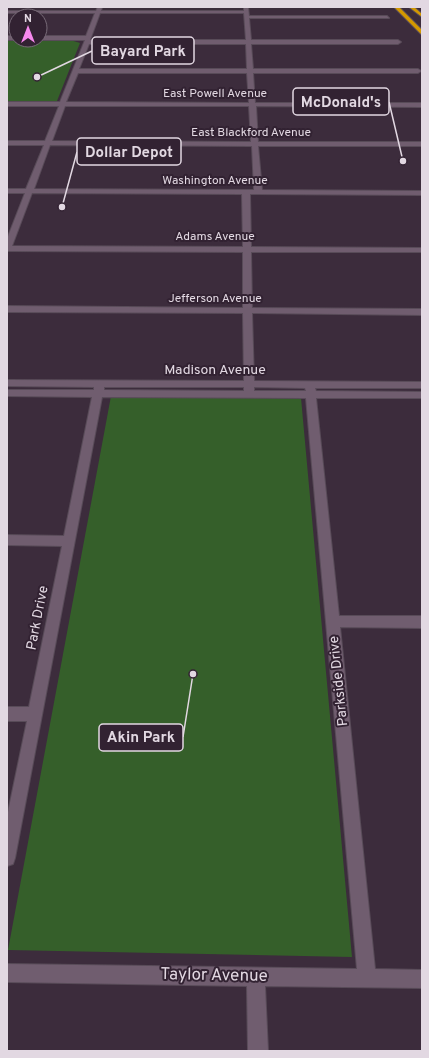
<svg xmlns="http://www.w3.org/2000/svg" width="429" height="1058" font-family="Overpass,sans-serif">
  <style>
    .green { fill: #355f2a }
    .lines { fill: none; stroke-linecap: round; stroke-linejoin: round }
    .minor-casing { stroke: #584b58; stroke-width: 2 }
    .highway-casing { stroke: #584b58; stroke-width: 2 }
    .minor { fill: #705d6f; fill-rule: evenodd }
    .highway { fill: #d39800; fill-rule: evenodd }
    .labels { text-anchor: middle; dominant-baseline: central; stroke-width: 4; stroke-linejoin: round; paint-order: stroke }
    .far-street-label { font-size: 12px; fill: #e2d8e2; stroke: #322232 }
    .street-label { font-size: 14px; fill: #e2d8e2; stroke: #322232 }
    .near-street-label { font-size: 17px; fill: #e2d8e2; stroke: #322232 }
    .leader { fill: none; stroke: #e2d8e2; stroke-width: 1.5 }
    .callout-dot { fill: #e2d8e2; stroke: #322232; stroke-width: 1.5 }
    .callout { fill: #322232; stroke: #e2d8e2; stroke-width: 1.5 }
    .callout-label { font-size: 15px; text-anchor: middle; font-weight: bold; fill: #e2d8e2 }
  </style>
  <rect width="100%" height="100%" fill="#3c2c3c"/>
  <!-- green -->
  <path class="green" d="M7 39H67L80 43 57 101 7 102Z
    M111 396 301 398 352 957 8 950Z"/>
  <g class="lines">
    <defs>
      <path id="minor" d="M98 7H102L101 11H244V7H248L249 16H387L389 18H249L251 40H398L401 42 398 44H251L253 69H418L421 71 418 73H253L255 103H422V107L256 106 258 142H422V146H258L262 190 422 191V195L250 194 251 247 422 248V252H251L252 308 422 309V315L252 313 254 381 422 382V388H315L316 391 422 392V398H316L339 616H422V628L340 627 375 969 422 970V988L265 986 268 1051H248L247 986 7 982V964L357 969 306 398 102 397 15 858 13 864 7 866V817L27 721H7V707H29L62 546 7 545V535L64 536 92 397 7 396V390H94V387L7 386V380L244 381 243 313 7 312V306L243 308V252L7 251V239L25 193H7V189H26L44 145H7V141H45L59 106H7V102H60L85 40H40V36H86L95 13H7V11H96ZM100 13H244L246 40H90ZM89 44H246L247 69H79ZM78 73H247L249 103 66 102ZM65 106H249L251 142 52 141ZM50 145 252 146 254 190 34 189ZM32 193 242 194 243 247 12 246ZM104 387H244V391L104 390ZM254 387 305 388 306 391H254Z
        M7 36H16V40H7Z"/>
      <path id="highway" d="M394 7H399L422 30V35Z
        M409 7H414L422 14V17Z"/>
    </defs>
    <!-- minor casing -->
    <use href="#minor" class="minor-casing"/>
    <!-- highway casing -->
    <use href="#highway" class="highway-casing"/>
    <!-- minor -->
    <use href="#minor" class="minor"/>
    <!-- highway -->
    <use href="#highway" class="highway"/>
  </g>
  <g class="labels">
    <!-- far-street labels -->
    <g class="far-street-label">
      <text x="215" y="94">East Powell Avenue</text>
      <text x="251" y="133">East Blackford Avenue</text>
      <text x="215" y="181">Washington Avenue</text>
      <text x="215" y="237">Adams Avenue</text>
      <text x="215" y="299">Jefferson Avenue</text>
    </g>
    <!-- street labels -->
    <g class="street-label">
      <text x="215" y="370">Madison Avenue</text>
      <text transform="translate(38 618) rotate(-79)">Park Drive</text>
      <text transform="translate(339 681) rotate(-96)">Parkside Drive</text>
    </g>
    <!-- near-street labels -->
    <g class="near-street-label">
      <text transform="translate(214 976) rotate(1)">Taylor Avenue</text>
    </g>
  </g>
  <!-- callouts -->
  <path class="leader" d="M37 77L92 51M403 161L389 102M62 207L77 152M193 674L183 737"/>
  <g class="callout-dot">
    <circle cx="37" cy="77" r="4"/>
    <circle cx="403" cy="161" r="4"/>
    <circle cx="62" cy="207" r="4"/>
    <circle cx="193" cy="674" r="4"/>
  </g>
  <g class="callout">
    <rect x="92" y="37" width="102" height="27" rx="4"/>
    <rect x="293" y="88" width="96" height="27" rx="4"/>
    <rect x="77" y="138" width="104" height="27" rx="4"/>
    <rect x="99" y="724" width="84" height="27" rx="4"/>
  </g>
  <g class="callout-label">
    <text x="143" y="56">Bayard Park</text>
    <text x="341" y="107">McDonald's</text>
    <text x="129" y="157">Dollar Depot</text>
    <text x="141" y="742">Akin Park</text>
  </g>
  <!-- border -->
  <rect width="429" height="1058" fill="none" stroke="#e2d8e2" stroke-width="16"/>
  <!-- north arrow -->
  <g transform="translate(28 28)"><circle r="19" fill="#322232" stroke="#786b78"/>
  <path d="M0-3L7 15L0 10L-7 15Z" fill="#f688ed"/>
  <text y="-6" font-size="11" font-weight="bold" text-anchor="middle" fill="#e2d8e2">N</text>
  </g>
</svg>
